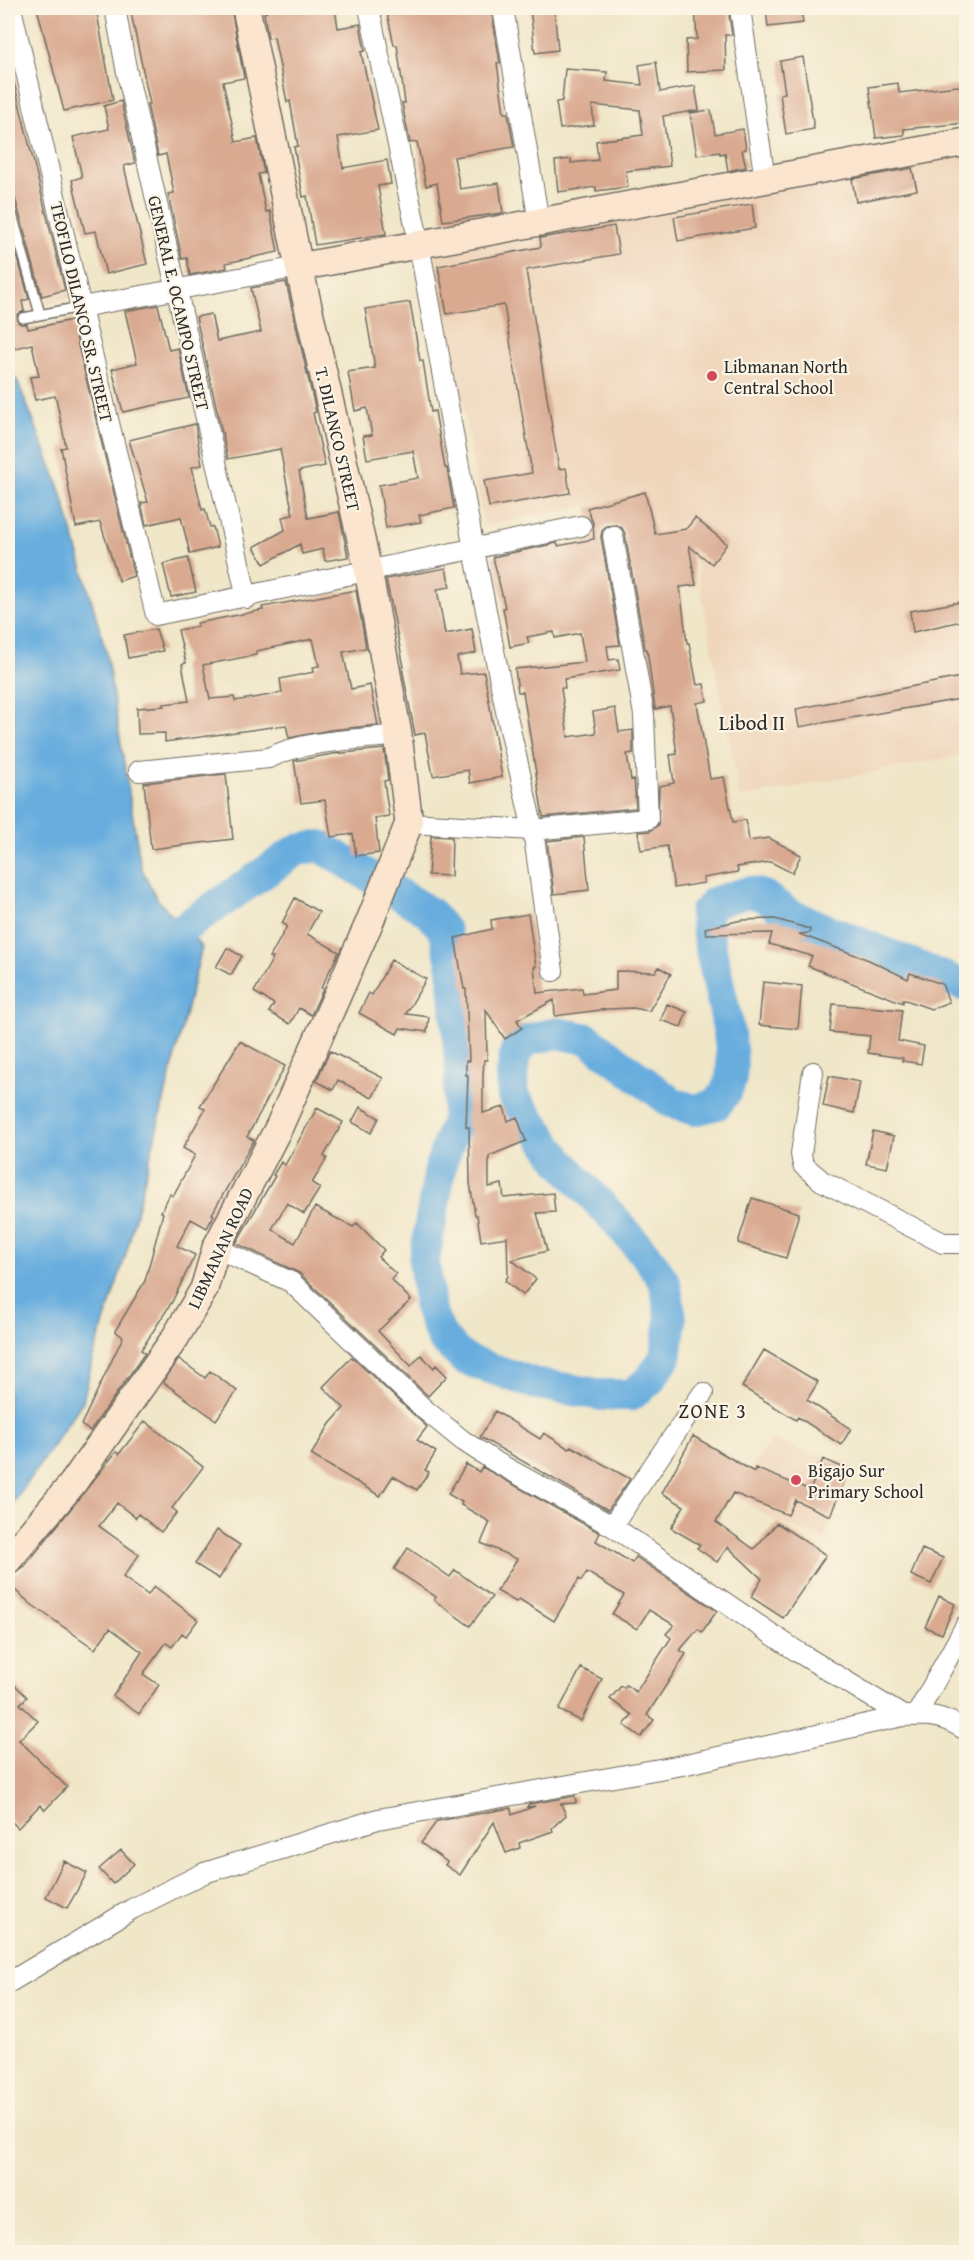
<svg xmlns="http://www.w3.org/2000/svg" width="974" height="2260" font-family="'Gentium Book Plus',serif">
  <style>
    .built { fill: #efd6bb }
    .water { fill: #68adde; stroke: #4a6c84; stroke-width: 1.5 }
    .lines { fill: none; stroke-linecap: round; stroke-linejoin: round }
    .river { stroke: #68adde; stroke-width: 32 }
    .building { fill: #d9a990; fill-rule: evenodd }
    .lane-casing { stroke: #706c62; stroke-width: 12 }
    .street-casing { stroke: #706c62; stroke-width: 22 }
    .secondary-casing { stroke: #706c62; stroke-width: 30 }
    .lane { stroke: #fff; stroke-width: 9 }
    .street { stroke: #fff; stroke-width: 20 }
    .secondary { stroke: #fce5cf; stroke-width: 27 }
    .poi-dot { fill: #d1495b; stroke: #fcf5e5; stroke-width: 2 }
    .labels { text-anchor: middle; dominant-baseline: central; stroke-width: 4.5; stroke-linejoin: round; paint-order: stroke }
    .street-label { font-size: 18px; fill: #2b2b2b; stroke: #fcf5e5 }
    .poi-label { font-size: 18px; fill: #2b2b2b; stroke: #fcf5e5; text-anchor: start }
    .neighbourhood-label { font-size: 20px; letter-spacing: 1.5px; fill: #2b2b2b; stroke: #fcf5e5 }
    .quarter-label { font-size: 21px; fill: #2b2b2b; stroke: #fcf5e5 }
  </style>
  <rect width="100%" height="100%" fill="#fcf5e5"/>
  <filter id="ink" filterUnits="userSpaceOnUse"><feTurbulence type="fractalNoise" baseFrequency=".0167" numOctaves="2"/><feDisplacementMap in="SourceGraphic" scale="12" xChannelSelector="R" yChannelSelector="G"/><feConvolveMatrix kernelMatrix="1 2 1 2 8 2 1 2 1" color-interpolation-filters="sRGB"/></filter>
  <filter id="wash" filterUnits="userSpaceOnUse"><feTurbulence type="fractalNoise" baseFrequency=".008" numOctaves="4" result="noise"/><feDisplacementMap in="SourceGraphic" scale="24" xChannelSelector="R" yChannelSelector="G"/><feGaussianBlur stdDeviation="1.35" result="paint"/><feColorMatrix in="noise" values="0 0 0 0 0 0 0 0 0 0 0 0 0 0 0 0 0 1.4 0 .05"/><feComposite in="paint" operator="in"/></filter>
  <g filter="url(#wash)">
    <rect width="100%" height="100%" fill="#f0e6c8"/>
    <!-- built -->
    <path class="built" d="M8 34 73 297 8 316Z
      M966 154V754L740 798 696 563 629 570 618 500 484 525 435 252Z
      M771 1438 799 1450 853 1464 825 1539 782 1524 736 1497Z"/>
    <!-- water -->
    <path class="water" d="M8 373 17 380 60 488 106 652 141 867 157 899 202 947 126 1254 93 1357 83 1401 8 1511Z"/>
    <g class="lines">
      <!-- river -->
      <path class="river" d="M150 951 297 850 320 846 430 913 445 932 453 967 461 1072 457 1120 441 1164 424 1260 430 1310 442 1338 464 1359 533 1383 602 1395H631L649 1381 666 1356 671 1319 665 1283 649 1259 616 1221 560 1161 513 1096 512 1073 516 1051 528 1040 557 1033 588 1039 671 1102 694 1110 717 1104C720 1099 727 1092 729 1085 742 1050 707 955 705 913L715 902 749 892 764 896 789 914 966 986"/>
    </g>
    <g id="blocks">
      <!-- building -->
      <path class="building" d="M37 8H96L113 100 64 111Z
        M130 8H182L183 14 219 8H231L244 78 223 82 236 142 257 138 264 173 258 174 266 212 270 211 278 252 226 263 227 268 190 275 187 258 182 259 168 194 174 193 166 154 158 156 147 104H150Z
        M266 8H335L338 28 360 24 365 51 361 52 378 130 338 137 343 168 387 160 391 184 378 186 386 234 315 245 307 196 303 197 294 147 298 146 290 101 287 102 274 37 268 38 264 13 267 12Z
        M386 8H491L500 63H497L504 113H508L514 147 454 157 460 189 499 183 503 213 443 221 437 183 426 186 417 142 410 143 402 103H405L397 45H394Z
        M530 8H554L558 50 535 53Z
        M695 8H728L732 35H725L726 70 687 72 686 40 697 39Z
        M766 8H801L803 23 768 27Z
        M803 57 814 129 786 134 780 94 785 93 780 61Z
        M656 62 660 92 695 86 699 110 663 116 670 166 626 171 628 187 596 191V187L558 192 555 161 571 159V163L598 160 596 141 643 135 640 110 592 105 594 125 560 129 556 102 562 101 565 69 607 72 606 81 642 85 639 65Z
        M8 78H13L65 290 42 296 15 198 8 193Z
        M898 83 899 93 966 85V123L904 129V135L876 138 869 87Z
        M121 101 135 163 124 166 147 264 106 274 96 231 85 233 72 180 82 177 73 137 109 129 104 106Z
        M711 110 715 134 743 129 746 149 742 150 746 167 728 171 725 153 720 154V152L697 155 690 113Z
        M912 168 917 190 856 202 852 179Z
        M752 204 755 228 678 241 674 217Z
        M8 223 29 299 22 301 24 311 17 315 18 322 21 324H27L28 329 72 320 134 576 119 581 100 522 76 527 61 448 66 447 56 398 55 396 35 400 30 377 39 376 32 344 8 350Z
        M614 226 619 254 526 270 559 469 566 468 570 493 489 507 484 481 532 473 504 305 447 314 438 266 541 247 540 238Z
        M286 282 316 412 313 413 325 466 299 471 308 518 339 512 348 557 325 561 323 549 302 554 300 544 264 564 254 547 285 530 282 517 293 515 280 449 228 459 196 317 211 314 217 341 261 332 251 288Z
        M410 302 420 361H423L431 412 435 411 445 468H447L454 508 419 515 421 522 386 528 379 485 418 478 413 451 367 459 363 436 372 435 367 408 355 411 348 372 375 368 365 309Z
        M158 305 169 350 178 348 189 398 123 412 112 369 137 363 125 311Z
        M195 424 202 465 192 467 202 510 205 509 210 527H213L218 547 190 554 181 517 146 525 141 503 148 502 129 440Z
        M645 492 655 534 686 529 695 518 727 544 712 564 689 546 696 585 680 587 687 643H689L697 685 704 684 707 701 697 703 710 779 724 777 733 822 746 820 749 841 769 838 801 855 792 873 771 862 737 867 738 872 703 878 704 883 674 888 667 846 641 850 638 832 650 831 658 825 659 786 674 783 670 755 677 754 670 706 655 709 647 649H645L625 534 622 528 617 525 606 526 602 531 601 537 620 645 607 646 609 660 618 659 620 670 564 679 565 688H561L568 737 596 733 593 712 615 708 619 732 633 730V753L627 754 631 780 634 779 636 808 543 817 523 692H518L515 669 585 662 580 633 555 638 554 632 527 637 529 643 510 647 503 608 505 607 493 557 557 543 558 546 594 539 593 523 587 508Z
        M188 558 196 592 171 597 163 564Z
        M446 568 450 587 437 589 445 634 472 629 476 653 457 657 460 674 484 672 502 777 470 783 468 770 433 776 425 733 415 735 402 667H404L386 579Z
        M356 590 366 648 343 652 351 689 370 685 378 725 330 730 289 738 286 725 165 742V733L138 734 137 708 164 706 163 704 189 701 182 664 186 663 178 630 198 626 197 623 263 610 262 607ZM313 639 319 666 313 667 314 672 280 679 282 693 235 701 234 697 210 699 203 665 256 655V651Z
        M966 601V620L913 632 910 611Z
        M156 629 163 651 128 658 124 635Z
        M966 676V698L799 727 796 709Z
        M384 749 388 780 384 781 389 816 375 818 379 853 356 856 353 834 331 837 325 800 301 803 294 761 333 754Z
        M226 774 233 839 151 849 144 783Z
        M431 836 452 837 451 876 428 875Z
        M584 837 589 890 554 894 547 841Z
        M295 898 319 912 307 934 339 952 321 988 323 989 311 1015 299 1008 290 1024 269 1012 274 1004 254 992 273 958 270 957 287 926 282 923Z
        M528 914 536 967H534L537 993 582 988 583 994 616 990V971L656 972 659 967 671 974 649 1011 633 1008 608 1009 555 1016 554 1000 517 1020 522 1028 505 1039 486 1010 487 1060H484L483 1075V1113L504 1107 508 1121 517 1117 526 1141 489 1156V1187L502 1184 504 1198 553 1193 555 1212 537 1213 547 1251 512 1260 536 1279 523 1295 505 1281 508 1276 507 1237 481 1241 477 1215H475L470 1183 469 1127H466L468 1075H466V1061H469L466 989H464L455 938 492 929 491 920Z
        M775 919 810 929V933L799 934 869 960 908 979 910 973 942 984 949 1002 931 1009 903 999V1003L808 966 812 956 769 944 772 933 706 934 705 928 742 920Z
        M227 948 242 956 231 975 216 967Z
        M391 960 426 979 406 1014 429 1017 427 1032 400 1028 397 1034 359 1013 369 993 372 995Z
        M763 982 802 986 798 1029 759 1025Z
        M667 1004 687 1012 681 1027 661 1020Z
        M833 1004 902 1010 898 1041 924 1046 921 1064 902 1061 903 1058 868 1053 870 1036 830 1032Z
        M240 1041 285 1066 247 1137 254 1140 212 1214 214 1215 207 1228 191 1219 177 1246 195 1255 172 1302 141 1350 145 1353 90 1431 81 1425 123 1337 115 1331 145 1281 163 1213 161 1212 170 1194 173 1196 195 1155 183 1148 205 1109 200 1106Z
        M330 1051 383 1078 372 1098 338 1080 333 1090 316 1081Z
        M829 1076 860 1082 854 1113 823 1106Z
        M360 1107 379 1118 371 1133 352 1122Z
        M317 1108 343 1122 324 1156 327 1158 312 1183 320 1188 304 1214 287 1203 272 1229 295 1243 315 1207 353 1227 357 1223 384 1250 378 1257 396 1274 391 1279 411 1300 378 1331 411 1366 421 1355 434 1368 436 1365 447 1376 428 1396 299 1273 236 1243 275 1176 273 1175 281 1162 285 1165Z
        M873 1131 894 1136 887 1168 866 1164Z
        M752 1198 799 1213 786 1258 738 1243Z
        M764 1350 818 1382 807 1400 851 1429 841 1445 798 1417 796 1420 742 1387Z
        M352 1357 427 1427 417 1440 436 1452 425 1470 429 1472 417 1490 393 1476 380 1496 311 1455 330 1424 344 1408 323 1387Z
        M179 1359 205 1378 210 1371 237 1391 216 1420 163 1382Z
        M495 1411 540 1439 544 1433 569 1449 571 1446 630 1479 608 1510 480 1437Z
        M145 1421 203 1467 172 1508 177 1512 161 1532 138 1514 136 1518 117 1503 99 1526 139 1555 123 1577 148 1595 154 1586 198 1620 186 1636 182 1633 172 1647 166 1643 143 1674 159 1685 139 1714 113 1696 142 1652 110 1628 95 1649 31 1604 8 1584V1579L25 1566 116 1452 119 1454Z
        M693 1436 754 1472 755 1468 810 1490 823 1459 849 1470 830 1516 795 1500 788 1515 733 1493 716 1522 754 1549 777 1523 826 1555 783 1618 751 1597 762 1579 728 1547 717 1562 697 1548 700 1545 671 1528 684 1506 662 1493Z
        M466 1464 479 1472 482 1467 600 1533 596 1541 632 1563 636 1557 717 1611 702 1632 698 1629 680 1650 686 1654 647 1715 654 1720 641 1737 624 1725 632 1715 610 1699 621 1686 624 1688 626 1685 636 1692 671 1638 666 1634 674 1625 649 1610 637 1629 612 1614 624 1595 587 1572 581 1581 579 1579 554 1621 519 1599 516 1602 497 1591 517 1559 481 1543 490 1522 461 1505 462 1502 448 1494Z
        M217 1530 240 1545 219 1579 195 1564Z
        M408 1548 450 1577 455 1570 492 1597 470 1626 434 1600 436 1597 394 1569Z
        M922 1549 943 1558 931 1584 911 1575Z
        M939 1596 955 1604 942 1634 925 1627Z
        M581 1668 602 1679 581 1721 559 1710Z
        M8 1678 27 1697 20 1704 38 1721 19 1740 67 1787 45 1810 40 1805 18 1828 8 1818Z
        M575 1796 576 1803 561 1804 566 1815 552 1828 553 1831 519 1843 520 1848 506 1853 494 1822 460 1875 445 1865 447 1862 421 1843 437 1821 511 1808 512 1815 535 1806 527 1807 529 1804Z
        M121 1850 134 1864 113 1884 99 1869Z
        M64 1861 87 1873 67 1908 46 1897Z"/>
    </g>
  </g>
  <g filter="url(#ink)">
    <use href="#blocks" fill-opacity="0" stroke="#706c62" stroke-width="1.5"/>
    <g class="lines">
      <defs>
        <path id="lane" d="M8 200 40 314
          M23 318 81 307"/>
        <path id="street" d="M11 8 87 333 156 615 581 526
          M115 8 126 68 247 598
          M369 8 419 244 474 550 507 716 533 830 553 971
          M503 8 539 222
          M740 8 765 180
          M81 307 299 267
          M139 771 269 758C303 740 359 740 398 735
          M409 823 533 830 648 819 644 715 613 536
          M813 1072 801 1154 803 1165 822 1181 943 1243H966
          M216 1248 291 1282 424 1409 462 1440 494 1461 612 1526 798 1652 903 1716
          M612 1526 703 1393
          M916 1716 966 1625
          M8 1983 132 1909 204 1873 378 1819 682 1765 903 1716C931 1714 943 1716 966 1730"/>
        <path id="secondary" d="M299 267 966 142
          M8 1560 73 1483 175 1338 204 1289 216 1248 279 1127 370 921 409 823 398 735 368 570 299 267 246 8"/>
      </defs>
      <!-- lane casing -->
      <use href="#lane" class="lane-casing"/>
      <!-- street casing -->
      <use href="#street" class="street-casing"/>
      <!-- secondary casing -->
      <use href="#secondary" class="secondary-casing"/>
      <!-- lane -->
      <use href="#lane" class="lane"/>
      <!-- street -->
      <use href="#street" class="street"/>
      <!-- secondary -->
      <use href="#secondary" class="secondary"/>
    </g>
  </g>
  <!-- markers -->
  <g class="poi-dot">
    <circle cx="712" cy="376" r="6"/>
    <circle cx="796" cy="1480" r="6"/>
  </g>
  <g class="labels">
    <!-- street labels -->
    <g class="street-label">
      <text transform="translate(179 303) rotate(77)">GENERAL E. OCAMPO STREET</text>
      <text transform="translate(82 312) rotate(77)">TEOFILO DILANCO SR. STREET</text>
      <text transform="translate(338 439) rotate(77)">T. DILANCO STREET</text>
      <text transform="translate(220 1248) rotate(-65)">LIBMANAN ROAD</text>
    </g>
    <!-- poi labels -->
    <g class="poi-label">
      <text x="724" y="366">Libmanan North<tspan x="724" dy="21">Central School</tspan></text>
      <text x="808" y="1470">Bigajo Sur<tspan x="808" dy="21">Primary School</tspan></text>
    </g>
    <!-- neighbourhood labels -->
    <g class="neighbourhood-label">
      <text x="713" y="1410">ZONE 3</text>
    </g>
    <!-- quarter labels -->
    <g class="quarter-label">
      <text x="752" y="722">Libod Ⅱ</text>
    </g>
  </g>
  <!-- margin -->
  <rect width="974" height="2260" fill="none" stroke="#fcf5e5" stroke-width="30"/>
</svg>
